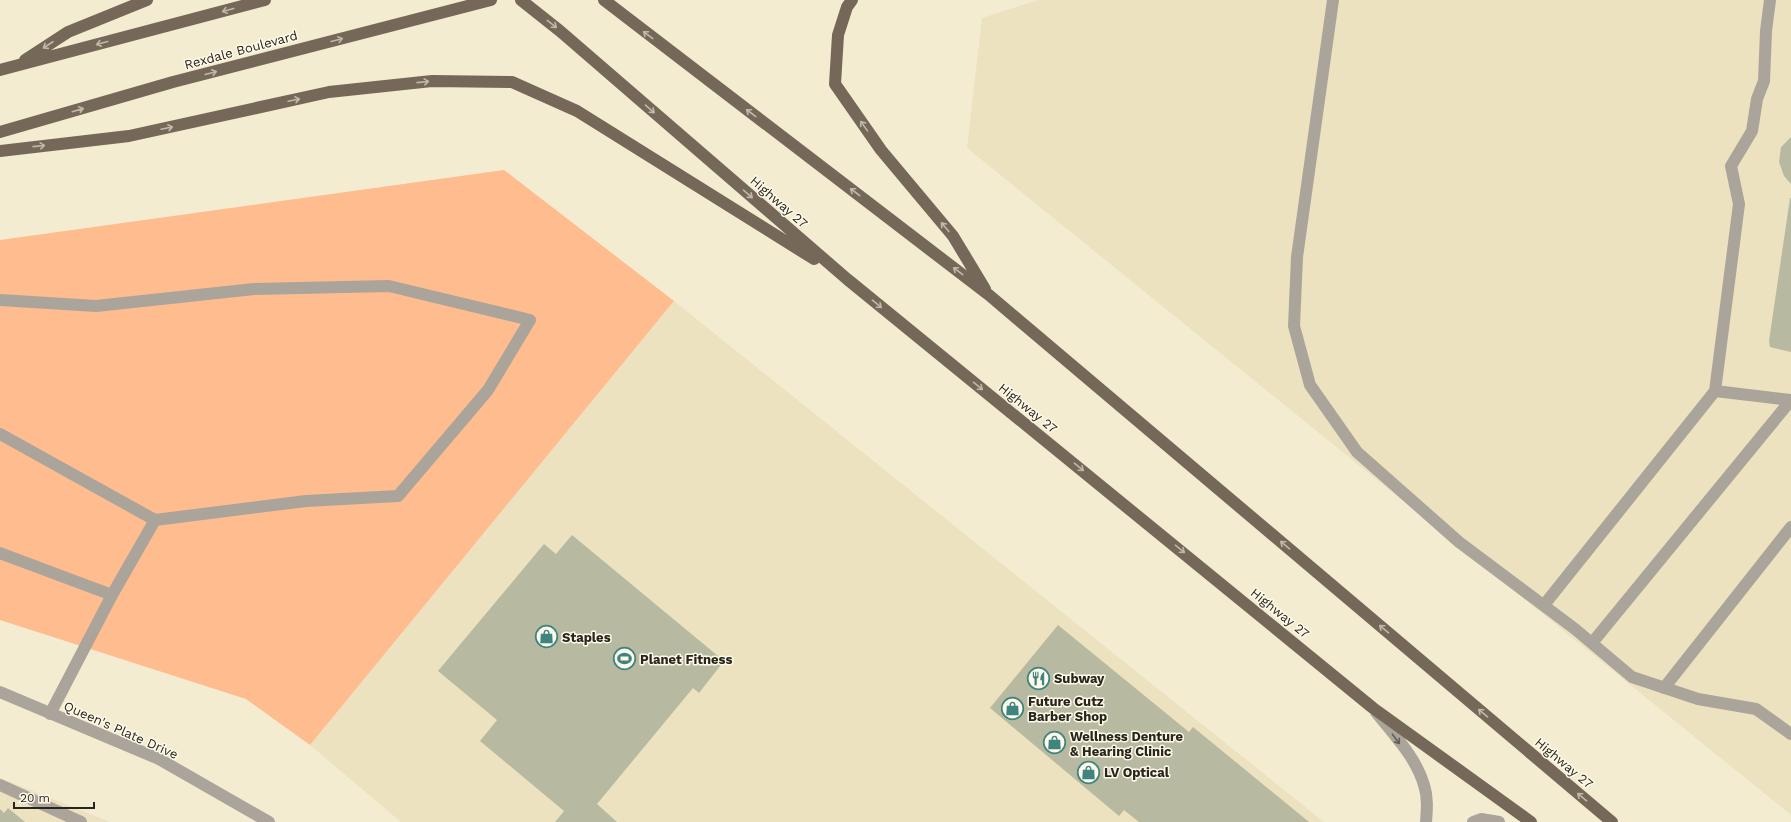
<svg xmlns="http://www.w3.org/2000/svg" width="1791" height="822" font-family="'Work Sans',sans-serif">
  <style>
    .built { fill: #ece2c0 }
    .green { fill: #febc8f }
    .building { fill: #b7baa0 }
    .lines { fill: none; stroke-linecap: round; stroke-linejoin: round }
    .minor { stroke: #aba49a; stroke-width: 12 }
    .major { stroke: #756858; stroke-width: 12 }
    .oneway { stroke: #c0b8a8 }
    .oneway2 { stroke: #635e55 }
    .labels { text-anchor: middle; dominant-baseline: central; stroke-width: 3; stroke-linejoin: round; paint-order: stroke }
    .street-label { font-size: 13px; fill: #28251c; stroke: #fef9e9 }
    .poi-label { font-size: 13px; font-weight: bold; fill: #28251c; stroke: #fef9e9; text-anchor: start }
  </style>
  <rect width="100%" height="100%" fill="#f4ecd1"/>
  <!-- built -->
  <path class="built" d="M1038 0H1791V815L967 148 982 18Z
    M674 301 1324 822H401L310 745Z
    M0 778 110 822H0Z"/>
  <!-- green -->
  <path class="green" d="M504 170 674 301 310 745 246 699 0 620V240Z"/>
  <!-- building -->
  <path class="building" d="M1791 137V184L1784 176 1779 162 1781 147Z
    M1790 198H1791V352L1770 347 1769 341Z
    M572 535 724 661 699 693 693 688 597 804 617 822H555L564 811 480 741 497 720 438 671 544 544 556 554Z
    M1058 625 1189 732 1193 727 1309 822H1139L1124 810 1119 816 990 708Z
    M8 808 25 822H0V809L4 813Z"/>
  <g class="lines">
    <!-- minor -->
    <path class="minor" d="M1333 0 1297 257 1294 326 1310 385 1357 452 1459 542 1575 629 1632 677 1698 699 1756 709 1791 734
      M0 300 96 306 254 289 389 286 530 320 488 390 398 496 306 501 155 520 112 595 50 714
      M1715 391 1791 400
      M0 434 155 520
      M0 553 112 595
      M1544 605 1715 391 1739 204 1731 166 1752 131 1757 99 1764 81 1766 31 1770 0
      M1592 643 1791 400
      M1664 688 1791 527
      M0 692 159 759 269 822
      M1376 712C1393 734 1416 757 1424 785 1428 797 1427 809 1426 822
      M0 785 81 822
      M1473 822 1481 819 1499 822"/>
    <!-- major -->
    <path class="major" d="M521 0 560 31 847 279 1373 708 1531 822
      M604 0 989 295 1612 822
      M852 0 847 7 838 35 835 84 881 150 953 236 985 289
      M25 60 68 32 147 0
      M0 70 265 0
      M0 132 173 82 491 0
      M0 151 129 136 329 92 432 81 512 82 577 111 814 259"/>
  </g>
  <!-- one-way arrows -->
  <defs><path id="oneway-shaft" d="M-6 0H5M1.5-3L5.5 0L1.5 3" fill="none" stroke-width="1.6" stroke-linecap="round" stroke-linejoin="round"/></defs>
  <g class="oneway">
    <use href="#oneway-shaft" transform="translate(228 10) rotate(165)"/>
    <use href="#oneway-shaft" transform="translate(552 24) rotate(38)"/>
    <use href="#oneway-shaft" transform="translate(648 35) rotate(-143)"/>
    <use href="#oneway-shaft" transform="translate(337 40) rotate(-15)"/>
    <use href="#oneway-shaft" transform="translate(102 43) rotate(165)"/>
    <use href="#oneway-shaft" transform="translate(48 45) rotate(147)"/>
    <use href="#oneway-shaft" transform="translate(211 73) rotate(-15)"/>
    <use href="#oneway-shaft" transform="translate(423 82) rotate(-6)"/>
    <use href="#oneway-shaft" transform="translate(294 100) rotate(-12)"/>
    <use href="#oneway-shaft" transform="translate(650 109) rotate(41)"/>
    <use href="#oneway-shaft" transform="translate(78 110) rotate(-16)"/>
    <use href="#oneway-shaft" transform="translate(751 113) rotate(-143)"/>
    <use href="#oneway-shaft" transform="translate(864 126) rotate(-125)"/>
    <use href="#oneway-shaft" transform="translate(167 128) rotate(-12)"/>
    <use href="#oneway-shaft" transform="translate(39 146) rotate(-6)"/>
    <use href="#oneway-shaft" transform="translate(855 192) rotate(-143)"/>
    <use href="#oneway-shaft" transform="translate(748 194) rotate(41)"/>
    <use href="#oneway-shaft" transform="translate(945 227) rotate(-130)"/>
    <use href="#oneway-shaft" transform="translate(958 271) rotate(-143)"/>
    <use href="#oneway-shaft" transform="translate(877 304) rotate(39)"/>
    <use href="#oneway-shaft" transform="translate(978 386) rotate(39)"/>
    <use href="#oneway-shaft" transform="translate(1079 467) rotate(39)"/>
    <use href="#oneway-shaft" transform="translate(1285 545) rotate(-140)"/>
    <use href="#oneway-shaft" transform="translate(1180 549) rotate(39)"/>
    <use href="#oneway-shaft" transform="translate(1384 629) rotate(-140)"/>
    <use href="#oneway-shaft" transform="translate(1483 713) rotate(-140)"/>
    <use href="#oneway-shaft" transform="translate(1582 797) rotate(-140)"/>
  </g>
  <use class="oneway2" href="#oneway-shaft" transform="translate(1396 739) rotate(53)"/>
  <!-- icons -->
  <defs>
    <symbol id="shop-ring" viewBox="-11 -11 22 22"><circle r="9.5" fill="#fef9e9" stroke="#3f857f" stroke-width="1.5"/><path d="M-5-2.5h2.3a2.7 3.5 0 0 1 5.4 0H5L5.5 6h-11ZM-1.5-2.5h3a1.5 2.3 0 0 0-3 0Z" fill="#3f857f"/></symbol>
    <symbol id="stadium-ring" viewBox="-11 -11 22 22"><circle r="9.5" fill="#fef9e9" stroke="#3f857f" stroke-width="1.5"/><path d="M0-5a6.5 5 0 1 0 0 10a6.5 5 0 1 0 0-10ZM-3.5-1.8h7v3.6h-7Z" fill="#3f857f"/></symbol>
    <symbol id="restaurant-ring" viewBox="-11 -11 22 22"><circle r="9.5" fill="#fef9e9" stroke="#3f857f" stroke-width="1.5"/><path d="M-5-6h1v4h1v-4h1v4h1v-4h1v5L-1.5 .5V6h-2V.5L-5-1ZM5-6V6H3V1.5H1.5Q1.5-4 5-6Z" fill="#3f857f"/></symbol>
  </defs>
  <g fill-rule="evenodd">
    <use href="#shop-ring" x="534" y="624" width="25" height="25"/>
    <use href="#stadium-ring" x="612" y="646" width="25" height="25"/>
    <use href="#restaurant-ring" x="1026" y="666" width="25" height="25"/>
    <use href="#shop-ring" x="1000" y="696" width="25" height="25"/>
    <use href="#shop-ring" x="1042" y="730" width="25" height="25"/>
    <use href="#shop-ring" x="1076" y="760" width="25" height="25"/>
  </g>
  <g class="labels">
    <!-- street labels -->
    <g class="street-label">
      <text transform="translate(241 50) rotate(-15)">Rexdale Boulevard</text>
      <text transform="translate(779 202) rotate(41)">Highway 27</text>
      <text transform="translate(1028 408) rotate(39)">Highway 27</text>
      <text transform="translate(1280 613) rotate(39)">Highway 27</text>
      <text transform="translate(121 730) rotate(24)">Queen's Plate Drive</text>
      <text transform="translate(1564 763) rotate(40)">Highway 27</text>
    </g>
    <!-- poi labels -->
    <g class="poi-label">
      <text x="562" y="637">Staples</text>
      <text x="640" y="659">Planet Fitness</text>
      <text x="1054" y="678">Subway</text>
      <text x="1028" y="701">Future Cutz<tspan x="1028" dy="15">Barber Shop</tspan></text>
      <text x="1070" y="736">Wellness Denture<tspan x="1070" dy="15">&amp; Hearing Clinic</tspan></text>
      <text x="1104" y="772">LV Optical</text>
    </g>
  </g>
  <!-- scale -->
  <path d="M14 802v6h80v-6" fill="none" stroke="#28251c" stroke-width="2"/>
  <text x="20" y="802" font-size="12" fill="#28251c" stroke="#fef9e9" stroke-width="3" paint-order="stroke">20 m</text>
</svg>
